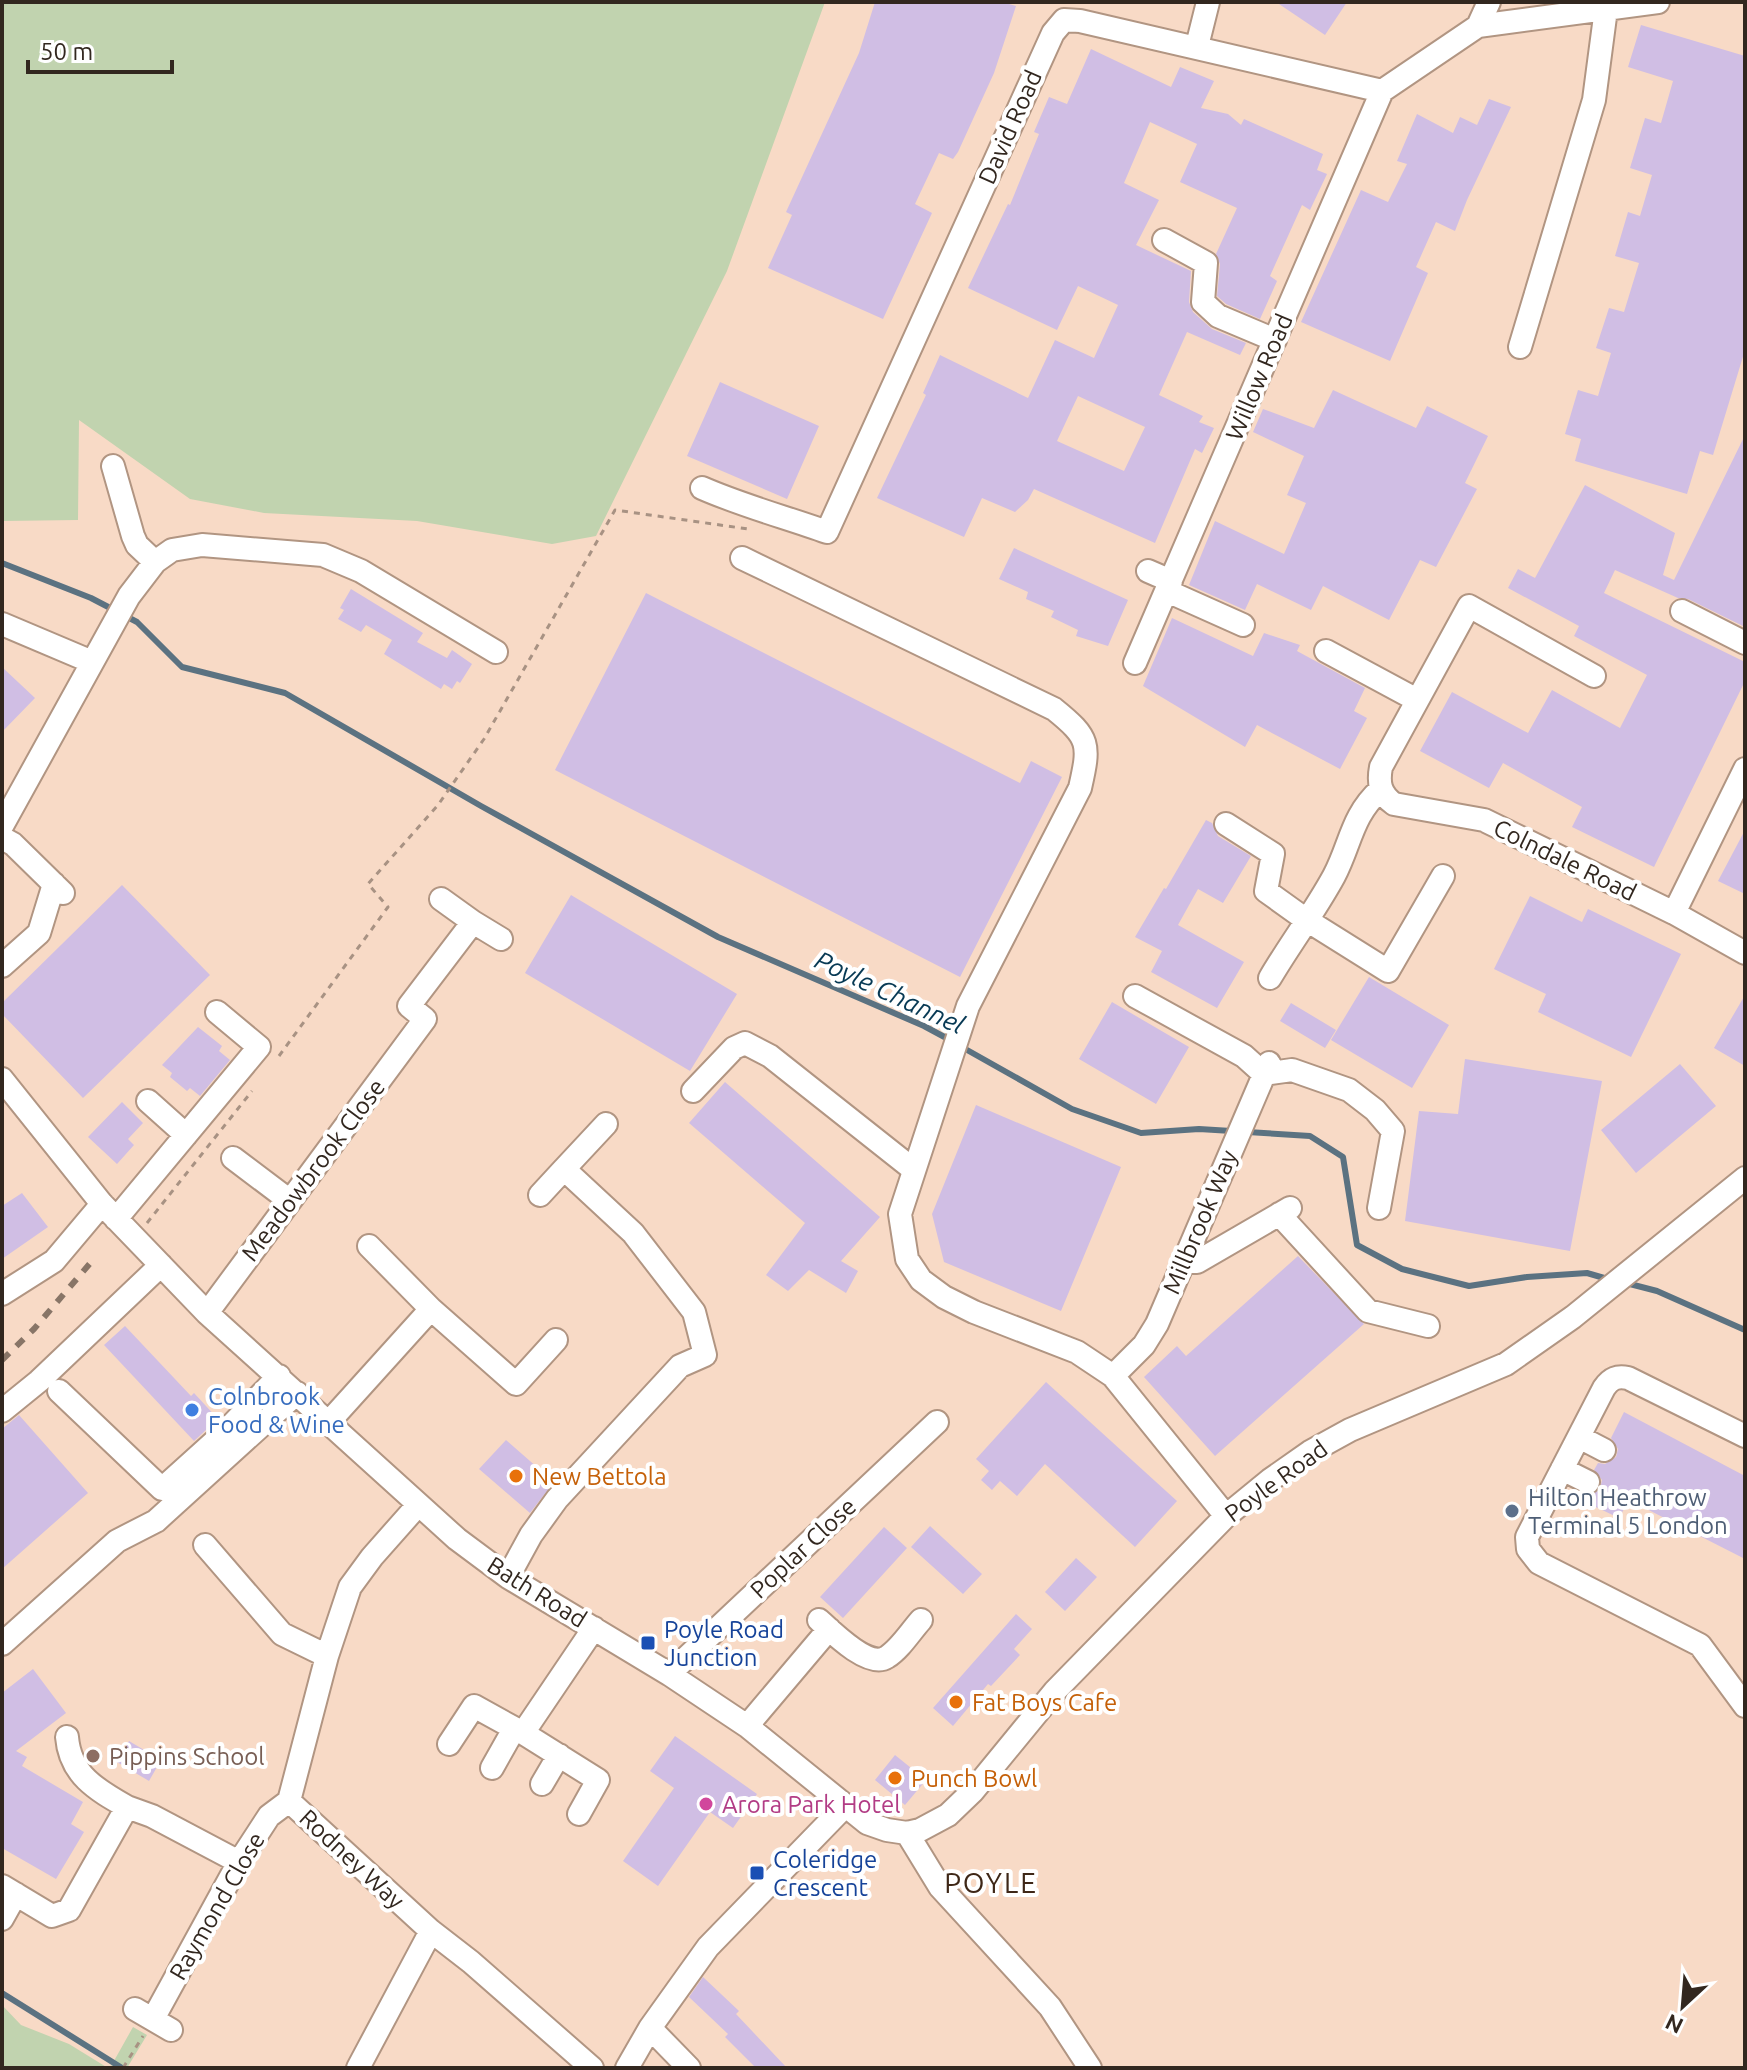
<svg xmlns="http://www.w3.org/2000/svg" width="1747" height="2070" font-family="Ubuntu,sans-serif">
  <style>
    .green { fill: #c1d3af }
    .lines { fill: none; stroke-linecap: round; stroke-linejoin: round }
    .stream { stroke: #5b7281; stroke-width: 6 }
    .building { fill: #d0bee4; fill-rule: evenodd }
    .minor-casing { stroke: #b19582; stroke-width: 26 }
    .path { stroke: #a89283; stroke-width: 3; stroke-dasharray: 6 6; stroke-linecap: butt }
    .minor { stroke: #fff; stroke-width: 22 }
    .rail { stroke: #887567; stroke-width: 6; stroke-dasharray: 10 10; stroke-linecap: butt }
    .shop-dot { fill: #3f7fe0; stroke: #fff; stroke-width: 3 }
    .food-dot { fill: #e8710a; stroke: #fff; stroke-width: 3 }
    .service-dot { fill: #5c6f8a; stroke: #fff; stroke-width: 3 }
    .transit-dot { fill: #1a4fb4; stroke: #fff; stroke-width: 3 }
    .education-dot { fill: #8d6e63; stroke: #fff; stroke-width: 3 }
    .hotel-dot { fill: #d1479c; stroke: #fff; stroke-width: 3 }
    .labels { text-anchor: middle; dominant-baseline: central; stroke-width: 8; stroke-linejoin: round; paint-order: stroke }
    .street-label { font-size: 24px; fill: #32271f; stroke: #fff }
    .shop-label { font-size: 24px; fill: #366cbe; stroke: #fff; text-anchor: start }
    .food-label { font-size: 24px; fill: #c56008; stroke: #fff; text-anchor: start }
    .service-label { font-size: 24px; fill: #4e5e75; stroke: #fff; text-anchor: start }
    .transit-label { font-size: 24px; fill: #164399; stroke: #fff; text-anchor: start }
    .education-label { font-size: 24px; fill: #785e54; stroke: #fff; text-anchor: start }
    .hotel-label { font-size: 24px; fill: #b23c85; stroke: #fff; text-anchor: start }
    .water-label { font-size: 26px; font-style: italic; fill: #073954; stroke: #fff }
    .quarter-label { font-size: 28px; letter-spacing: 2px; fill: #3e2717; stroke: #fff }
  </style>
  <rect width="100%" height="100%" fill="#f8dac6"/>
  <!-- green -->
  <path class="green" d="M2 2H825L727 271 596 536 552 544 417 521 264 513 190 499 79 420 78 520 2 521Z
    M2 2005 21 2025 69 2044 108 2068H2Z
    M133 2027 147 2035 127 2068H110Z"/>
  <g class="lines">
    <!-- stream -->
    <path class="stream" d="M2 563 91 598 137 622 182 667 285 693 481 806 718 937 924 1026 950 1040
      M960 1046 1072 1109 1141 1133 1199 1129 1310 1136 1343 1157 1357 1245 1402 1269 1469 1286 1527 1277 1587 1273 1611 1280
      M1626 1283 1657 1291 1745 1330
      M2 1993 122 2068"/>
  </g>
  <!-- building -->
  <path class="building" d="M875 2H1002L1016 6 994 73 958 152 953 159 939 153 915 204 932 213 883 319 768 268 792 215 786 212 859 53Z
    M1276 2H1347L1325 35Z
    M1641 25 1745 56V350L1713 455 1700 451 1687 494 1575 461 1581 439 1565 434 1578 390 1598 396 1611 353 1596 348 1609 308 1624 312 1639 263 1615 256 1628 212 1640 216 1652 175 1630 168 1645 118 1661 123 1673 81 1628 67Z
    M1091 49 1171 87 1180 67 1214 81 1201 108 1228 114 1241 125 1244 119 1323 154 1317 170 1327 174 1310 210 1302 205 1270 276 1277 281 1260 319 1226 304 1217 296 1220 264 1216 254 1237 208 1180 182 1197 144 1150 122 1124 183 1159 200 1136 245 1191 271 1189 302 1193 312 1212 329 1246 343 1240 355 1187 332 1159 395 1203 416 1199 422 1214 428 1202 453 1195 449 1155 543 1034 489 1028 500 1015 512 982 498 964 537 877 498 926 395 923 393 940 355 1028 398 1055 340 1094 358 1118 305 1078 286 1057 330 968 288 1008 204 1010 205 1039 134 1034 132 1049 97 1067 104ZM1078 396 1145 427 1124 471 1057 441Z
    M1489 99 1511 107 1467 200 1455 231 1436 222 1416 267 1428 273 1390 361 1301 322 1361 190 1388 202 1407 164 1397 161 1417 114 1453 133 1460 117 1477 125Z
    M720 382 819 426 787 499 687 456Z
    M1333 390 1416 428 1427 406 1488 436 1465 483 1477 489 1436 567 1420 560 1389 620 1323 586 1311 610 1257 584 1245 610 1189 585 1215 521 1284 554 1306 503 1287 495 1304 456 1253 432 1263 409 1314 428Z
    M1745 435V627L1688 599 1678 598 1615 570 1604 593 1745 662V681L1654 867 1572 827 1582 807 1503 763 1489 788 1420 751 1452 692 1528 733 1552 690 1620 728 1647 675 1574 636 1579 626 1508 588 1518 569 1535 578 1585 485 1675 533 1663 575 1674 580Z
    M1014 548 1128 600 1108 646 1076 636 1078 630 1051 617 1054 611 1026 599 1028 592 999 579Z
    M351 589 423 633 417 642 447 658 452 650 472 664 460 683 457 681 452 689 444 684 441 689 384 654 392 640 366 625 361 632 338 619 344 610 340 608Z
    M646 593 1020 783 1031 761 1062 777 960 977 555 770Z
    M1172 618 1253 656 1264 633 1300 645 1297 651 1365 688 1354 711 1367 718 1340 769 1257 725 1245 747 1143 686Z
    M2 667 35 698 2 732Z
    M1206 820 1212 823 1218 836 1251 856 1223 903 1198 889 1178 925 1244 962 1217 1008 1151 972 1162 951 1135 937 1164 888 1166 889Z
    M1745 830V894L1718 881Z
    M122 885 210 975 83 1098 2 1014V1003Z
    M571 895 737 994 690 1071 525 973Z
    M1530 896 1582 922 1588 909 1681 954 1631 1057 1538 1012 1546 994 1494 969Z
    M1369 977 1449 1025 1412 1088 1331 1040Z
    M1745 995V1066L1714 1048Z
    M1112 1002 1189 1047 1156 1104 1079 1059Z
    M1291 1003 1336 1030 1325 1048 1280 1021Z
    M198 1027 222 1046 219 1051 230 1060 200 1096 190 1088 187 1091 170 1077 172 1073 162 1065Z
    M1465 1059 1602 1081 1570 1251 1405 1221 1419 1111 1458 1114Z
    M1680 1064 1716 1106 1636 1173 1601 1130Z
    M725 1082 880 1217 841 1261 858 1271 846 1293 809 1270 788 1291 766 1275 805 1223 689 1123Z
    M122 1102 143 1123 128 1139 134 1145 117 1164 88 1137Z
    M976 1105 1121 1167 1061 1311 944 1262 932 1214Z
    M22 1193 48 1227 2 1259V1206Z
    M1298 1256 1364 1324 1215 1456 1144 1377 1177 1346 1186 1356Z
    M125 1326 191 1396 194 1393 218 1419 194 1441 104 1345Z
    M1046 1382 1177 1501 1135 1547 1045 1464 1017 1496 1000 1481 992 1490 981 1480 989 1471 976 1459Z
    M1624 1412 1745 1476V1559L1629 1500 1619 1518 1579 1499 1582 1494 1590 1496 1600 1489 1602 1480 1594 1470 1598 1463 1605 1464 1616 1457 1618 1449 1611 1438Z
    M19 1415 88 1493 2 1569V1429Z
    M506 1440 554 1482 530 1513 479 1469Z
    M930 1526 982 1574 963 1594 911 1547Z
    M884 1527 907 1548 843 1618 820 1597Z
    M1076 1558 1097 1577 1065 1611 1045 1592Z
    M1016 1614 1032 1629 1014 1649 1020 1655 991 1686 988 1684 953 1726 933 1708Z
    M33 1669 66 1713 16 1751 27 1757 22 1766 83 1802 71 1824 84 1832 56 1879 2 1848V1693Z
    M675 1736 757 1794 733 1828 710 1812 658 1886 623 1861 674 1788 650 1771Z
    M129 1741 161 1760 149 1781 117 1762Z
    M895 1755 926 1780 905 1805 875 1780Z
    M703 1977 739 2011 736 2014 787 2068H756L725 2037 728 2034 689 1997Z"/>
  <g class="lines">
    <defs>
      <path id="minor" d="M1478 26 1489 2
        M1197 46 1208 2
        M1382 91 1478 26 1658 2
        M1164 240 1206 263 1203 302 1218 316 1275 340
        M1520 347 1594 100 1606 9
        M113 466 133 536 137 545 155 562
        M702 488C743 506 785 517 827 532L1053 33 1064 20 1080 21 1382 91
        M742 558 1054 709C1090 738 1090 744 1080 788L968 1006 900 1214 907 1259 921 1280 944 1297 974 1312 1077 1352 1113 1376 1226 1516
        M1148 571 1171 581
        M1167 591 1243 625
        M1682 611 1745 643
        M2 624 92 662
        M1326 651 1417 700
        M1135 663 1382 91
        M1594 676 1469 606 1381 767C1378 783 1380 794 1394 804L1484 820 1674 913 1745 953
        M1226 824 1273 854 1266 891 1305 919 1388 971 1443 876
        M2 826 129 596 155 562 172 550 202 545 323 555 361 571 496 652
        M2 838 13 844 63 893
        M441 899 473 922
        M1674 913 1745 769
        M2 966 39 933 54 884
        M1270 978C1290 944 1315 911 1334 876 1351 844 1351 816 1381 789
        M1135 996 1244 1056 1264 1074 1292 1070 1349 1090 1375 1110 1393 1131 1379 1208
        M2 1079 102 1204 207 1313 457 1539 508 1577 669 1674 747 1726 867 1823 887 1830 907 1833 920 1830 948 1815 973 1791 1055 1691 1226 1516 1270 1480 1310 1452 1350 1430 1506 1364 1573 1317 1745 1178
        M693 1091 734 1048 745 1043 770 1056 914 1170
        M148 1101 186 1135
        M233 1158 290 1201
        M540 1195 564 1169
        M1279 1214 1368 1311 1428 1326
        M116 1219 259 1047 217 1012
        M1184 1261 1197 1262 1290 1208
        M2 1294 54 1261 102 1204
        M431 1309 516 1384 556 1340
        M207 1313 425 1019 409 1006 473 922 501 939
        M1113 1376 1144 1345 1157 1324 1269 1063
        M59 1391 162 1489 223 1434 279 1376
        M2 1411 39 1381 161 1265
        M328 1423 431 1309 369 1246
        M1745 1436 1628 1378C1617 1376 1611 1378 1604 1388L1527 1537 1528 1549 1539 1563 1700 1645 1745 1706
        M1579 1437 1604 1450
        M1562 1469 1588 1482
        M418 1505 372 1557 350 1587 327 1656 289 1801 431 1931 471 1962 592 2068
        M205 1545 282 1634 327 1656
        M508 1577 531 1535 557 1499 680 1366 705 1355 694 1312 633 1233 564 1169 606 1124
        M819 1620C832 1632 869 1669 887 1657 900 1649 911 1631 921 1620
        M2 1644 117 1541 156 1521 297 1393
        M669 1674 937 1422
        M747 1726 829 1629
        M67 1737C70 1775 97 1790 127 1807
        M449 1744 474 1706 523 1733
        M492 1768 514 1729
        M542 1784 559 1755
        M579 1814 598 1780 523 1733 594 1628
        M907 1833 940 1887 1050 2007 1090 2068
        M2 1886 52 1916 69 1910 127 1807 152 1816 239 1862
        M2 1919 16 1894
        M135 2009 171 2030
        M153 2019 239 1862 269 1816 289 1801
        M650 2028 689 2068
        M358 2068 431 1931
        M627 2068 650 2028 708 1947 844 1807"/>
    </defs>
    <!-- minor casing -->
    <use href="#minor" class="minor-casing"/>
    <!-- path -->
    <path class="path" d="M279 1056 388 907 368 884 438 805 484 739 615 510 748 529
      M147 1223 252 1091
      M123 2068 143 2036"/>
    <!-- minor -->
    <use href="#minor" class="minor"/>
    <!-- rail -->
    <path class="rail" d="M2 1360 34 1329 92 1261"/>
  </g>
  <!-- markers -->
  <circle class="shop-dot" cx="192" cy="1410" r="8"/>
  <g class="food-dot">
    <circle cx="516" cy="1476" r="8"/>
    <circle cx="956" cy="1702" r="8"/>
    <circle cx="895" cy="1778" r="8"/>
  </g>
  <circle class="service-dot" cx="1512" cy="1511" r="8"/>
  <g class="transit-dot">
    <rect x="640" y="1635" width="16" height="16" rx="4"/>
    <rect x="749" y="1865" width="16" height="16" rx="4"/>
  </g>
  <circle class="education-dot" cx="93" cy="1756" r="8"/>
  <circle class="hotel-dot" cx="706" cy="1804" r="8"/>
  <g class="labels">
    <!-- street labels -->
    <g class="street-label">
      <text transform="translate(1010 127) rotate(-66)">David Road</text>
      <text transform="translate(1259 377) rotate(-67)">Willow Road</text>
      <text transform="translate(1565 860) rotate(26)">Colndale Road</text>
      <text transform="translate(313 1170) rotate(-53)">Meadowbrook Close</text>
      <text transform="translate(1200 1222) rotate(-67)">Millbrook Way</text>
      <text transform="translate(1276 1481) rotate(-36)">Poyle Road</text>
      <text transform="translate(803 1548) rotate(-43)">Poplar Close</text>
      <text transform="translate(537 1592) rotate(32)">Bath Road</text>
      <text transform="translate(352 1859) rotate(43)">Rodney Way</text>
      <text transform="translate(217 1906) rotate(-60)">Raymond Close</text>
    </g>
    <!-- shop labels -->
    <g class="shop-label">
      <text x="208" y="1396">Colnbrook<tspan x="208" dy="28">Food &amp; Wine</tspan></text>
    </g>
    <!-- food labels -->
    <g class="food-label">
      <text x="532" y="1476">New Bettola</text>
      <text x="972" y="1702">Fat Boys Cafe</text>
      <text x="911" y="1778">Punch Bowl</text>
    </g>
    <!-- service labels -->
    <g class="service-label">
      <text x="1528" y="1497">Hilton Heathrow<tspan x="1528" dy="28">Terminal 5 London</tspan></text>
    </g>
    <!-- transit labels -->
    <g class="transit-label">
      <text x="664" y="1629">Poyle Road<tspan x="664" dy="28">Junction</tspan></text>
      <text x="773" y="1859">Coleridge<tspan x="773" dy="28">Crescent</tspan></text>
    </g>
    <!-- education labels -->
    <g class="education-label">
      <text x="109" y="1756">Pippins School</text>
    </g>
    <!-- hotel labels -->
    <g class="hotel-label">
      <text x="722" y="1804">Arora Park Hotel</text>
    </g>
    <!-- water labels -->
    <g class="water-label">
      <text transform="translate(890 992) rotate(25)">Poyle Channel</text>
    </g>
    <!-- quarter labels -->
    <g class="quarter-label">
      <text x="991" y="1882">POYLE</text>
    </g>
  </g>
  <!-- border -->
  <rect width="1747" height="2070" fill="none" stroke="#32271f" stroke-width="8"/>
  <!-- north arrow -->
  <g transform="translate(1683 2006) rotate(206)" stroke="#ffffff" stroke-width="6" paint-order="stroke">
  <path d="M0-6L14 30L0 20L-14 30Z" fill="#32271f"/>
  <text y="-12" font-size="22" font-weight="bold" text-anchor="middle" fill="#32271f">N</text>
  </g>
  <!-- scale -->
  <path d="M28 60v12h144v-12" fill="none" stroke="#32271f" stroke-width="4"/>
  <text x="40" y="60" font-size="24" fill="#32271f" stroke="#ffffff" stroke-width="6" paint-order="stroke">50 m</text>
</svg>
